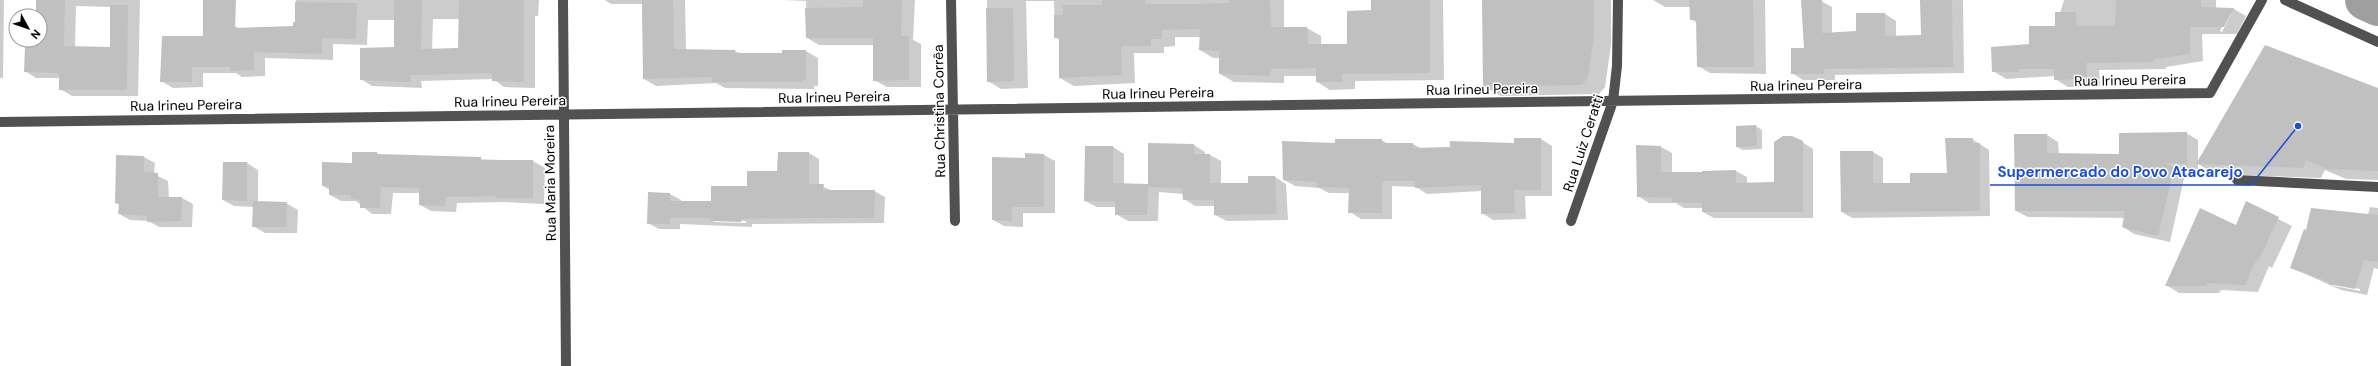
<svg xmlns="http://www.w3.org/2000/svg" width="2378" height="366" font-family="'DM Sans',sans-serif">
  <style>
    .shadow { fill: #0003; fill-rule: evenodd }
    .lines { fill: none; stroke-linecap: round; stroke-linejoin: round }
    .river { stroke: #9f9f9f; stroke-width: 40 }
    .building { fill: #c0c0c0 }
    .minor { stroke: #515151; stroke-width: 10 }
    .labels { text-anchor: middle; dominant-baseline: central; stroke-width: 3; stroke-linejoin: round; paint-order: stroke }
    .street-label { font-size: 14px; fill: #000; stroke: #fff }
    .leader { fill: none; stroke: #1d4ed8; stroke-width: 1.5 }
    .callout-dot { fill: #1d4ed8; stroke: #fff; stroke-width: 1.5 }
    .callout-label { font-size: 15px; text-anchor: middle; font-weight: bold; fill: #1d4ed8; stroke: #fff; stroke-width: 3; stroke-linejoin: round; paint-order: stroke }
  </style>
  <rect width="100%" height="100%" fill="#fff"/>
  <!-- shadow -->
  <path class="shadow" d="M0 0H4L3 78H0Z
    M37 0H140L138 96H72L60 89V78H36L25 71 37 47V40H40ZM76 6 111 7V48H75Z
    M296 0H539L538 16H535V88L504 87 493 79 421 81 422 88 372 86 361 79 395 48V20H368L367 45 333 44V60L265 58V76L242 77 236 73H203V87L173 88 161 81 204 37 235 26 240 29 294 27 296 23ZM433 19H460L459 49 432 50Z
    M605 0H685L686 50 735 51 741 54H783L806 51 818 58V86H814V89L725 88 716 83 656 86 644 79 642 4H611Z
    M783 0H915L913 40 921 44V87H887L874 80V45H819L807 38 806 1Z
    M987 0H1284V28H1307L1321 36V45H1348L1372 11V0H1443L1444 80 1355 81V89L1330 90 1317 82V76H1284V83L1234 82 1220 74V58H1213L1200 50V37H1175V46L1164 47V53H1134L1135 83 1074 86 1060 78V40L1055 37 1054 1H1026L1028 88 1001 89 988 81Z
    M1483 0H1611V45L1605 87 1599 94 1501 96 1484 86Z
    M1653 0H1765L1766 74 1710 73 1698 66 1697 23 1691 19V7H1665Z
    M1921 0H1963L1964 73 1835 75V80H1803L1792 73 1805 49 1821 1 1832 7V33L1857 32 1885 14 1896 21V37L1922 36Z
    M2064 0H2216V9H2234L2246 16 2237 34H2202L2203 61 2166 67V69L2099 70 2100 86 2068 87 2055 79V76L2006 79 1993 71 2056 27ZM2229 14H2231L2222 32 2220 31Z
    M2378 89V180L2346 179 2325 170 2321 178 2215 174 2198 164V170L2175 169 2185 174 2170 242 2134 234 2123 227 2125 218 2028 217 2016 211 2047 135 2058 142 2059 154 2120 155 2186 133 2198 140V162Z
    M1756 126 1762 130V149L1743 150 1737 147V127Z
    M1541 139 1552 146V196H1525L1526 219 1493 220 1482 213V191L1427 194 1416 187 1392 186V219H1361L1350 212V193H1329L1319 188 1295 186 1284 180 1336 144 1382 140 1388 144H1413L1422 149 1515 144Z
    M1972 139 1989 150 1990 216 1852 218 1842 212 1873 152 1883 158V184H1911L1948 174Z
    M1802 142 1813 149V218H1714L1703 212V208H1684L1676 203H1649L1638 196 1661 147 1672 153V173L1736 171 1747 177V184L1775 183Z
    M1194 145 1205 152V155H1210L1221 161V184H1249L1275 177 1286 184 1288 220 1227 221 1215 215V206H1195L1184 199 1183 194 1159 192 1158 221H1128L1116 214V207H1097L1085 201 1086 147H1113L1124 154V185L1149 186Z
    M377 153 381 156 533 161 545 168 544 204 505 202 457 203 456 212 431 211 420 205V193H393L391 214H372L356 201H341L330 195V190L323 186 353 164Z
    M809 153 819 159V185L833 191H874L885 197 884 223 752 224V227L680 224V229H659L648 223 649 193 670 194 681 200V202H712L748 187ZM712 220 746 221V223L714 222Z
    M1026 154 1044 155 1055 161V213H1023V227L1004 226 993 220 1026 159Z
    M144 157 155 163 154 174 168 181 169 198H182L193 204 192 227H159L148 221 130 220 119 214 120 205 116 203Z
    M224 163H247L258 170V202L286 203 298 210 297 233H265L253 226 254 207 234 206 223 200Z
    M2246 203 2292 226 2272 268 2269 266 2258 292 2221 290 2219 293H2179L2166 285 2236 226Z
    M2370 207 2378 208V269L2374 268 2367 295 2341 290 2292 268 2307 231 2368 215ZM2332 284 2360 289V291L2334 286Z"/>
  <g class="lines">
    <!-- river -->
    <path class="river" d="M2365 0 2378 6"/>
  </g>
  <!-- building -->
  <path class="building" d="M36 0H65L64 46 110 47V5H128L127 90H59V73L24 72 25 46H36V40H40V16H36Z
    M203 0H236L235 28 293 26V22H295V2L357 3 356 39 322 38V54L254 52V70L230 71V67H192V82H160L162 36H203Z
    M394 0H422L421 49 458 48 459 0H524V82L492 81V73L410 75 411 82 360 80V48L394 47Z
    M642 0H673L674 49 735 50V53H782V50H806V79L802 80V82H712V77L643 79Z
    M863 0H902L901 36H909V80L873 81V38H806L805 8 863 7Z
    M1102 0H1145V4H1200L1229 3V0H1270L1271 27H1307L1308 44H1347V11L1371 10V0H1430V73L1342 74V82H1316V68L1270 69V76L1219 74V51L1199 50 1200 29 1162 30V39H1151V46H1121L1122 75 1059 78V38H1054V15H1063V5H1102Z
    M1482 0H1594V35L1588 77 1582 85 1483 87Z
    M1689 0H1753L1754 67H1697L1696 20H1690Z
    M1801 0H1822V33L1856 31V13H1885V36L1921 35 1920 0H1952L1953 67 1824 69V74H1791V48H1804Z
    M2116 0H2201V7L2234 8 2224 27H2190V54L2154 59V62L2086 63 2087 79 2054 80V69H2019V72H1992L1991 47 2029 44V26H2055V12H2076L2077 26H2115Z
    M986 8H1013L1014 81 987 82Z
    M2265 45 2378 88V171L2327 169 2306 160 2303 168 2196 164Z
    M1756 125 1757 146 1736 147V126Z
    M2187 132V164L2165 163 2173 167V173L2158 236 2122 227 2125 211H2015L2014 134H2047V153L2119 154V133Z
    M1783 136H1792L1803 141V212H1702V203L1672 202V198L1637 197 1636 145 1661 146V172H1702V171L1736 170V183L1774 182V142Z
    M1514 138H1541V190H1514L1515 213 1481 214V185L1415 188V181H1382V213H1348L1349 188 1317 187V182L1283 180 1282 141 1335 143V139H1382V143H1413V148L1450 147V141L1514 143Z
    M1945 138H1973L1972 143H1980V211L1841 212 1840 151H1873V183H1910V173H1947Z
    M1148 143 1194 144V154H1210V183H1248V176H1275L1277 214 1214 215V200H1183L1182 188 1148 187Z
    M1085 146H1113V183L1148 184 1147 215H1115V201H1084Z
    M352 152H377V154L481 157V160H533V198H496V196L446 197 445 206 419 205V188L381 187 380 208H360V200L351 199V195H329V186H322V162L352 163Z
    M778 152H809V184H824L823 190H875L874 218H777L741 219V222L710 221V218H670V224H647L648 192 670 193V201H711V186H747V171H777Z
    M1025 153 1044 154V207H1012V221L992 220V157L1025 158Z
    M116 155 144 156V172L158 173V197H182L181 221 147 222V216L118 214 119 204 115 203Z
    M223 162H247V201L222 200Z
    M253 201 287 202 286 227H252Z
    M2246 201 2279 217 2258 261 2256 260 2245 285 2207 283 2206 286H2165L2200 208 2236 225Z
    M2311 208 2378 215V262L2364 260 2355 289 2328 284 2329 282 2290 268 2304 229 2306 230Z"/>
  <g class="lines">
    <!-- minor -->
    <path class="minor" d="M563 0 566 366
      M951 0 955 221
      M2285 0 2378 42
      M0 122 2210 93 2262 0
      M2237 180 2378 187
      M1571 221 1613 101 1617 66 1618 0"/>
  </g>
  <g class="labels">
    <!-- street labels -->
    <g class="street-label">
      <text transform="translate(2130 80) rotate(-1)">Rua Irineu Pereira</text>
      <text transform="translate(1806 85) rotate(-1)">Rua Irineu Pereira</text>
      <text transform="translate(1482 89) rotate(-1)">Rua Irineu Pereira</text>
      <text transform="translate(1158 93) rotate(-1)">Rua Irineu Pereira</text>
      <text transform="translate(834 97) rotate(-1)">Rua Irineu Pereira</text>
      <text transform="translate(510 101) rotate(-1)">Rua Irineu Pereira</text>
      <text transform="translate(186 105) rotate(-1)">Rua Irineu Pereira</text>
      <text transform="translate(939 111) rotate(-91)">Rua Christina Corrêa</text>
      <text transform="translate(1583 143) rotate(-72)">Rua Luiz Ceratti</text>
      <text transform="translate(550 183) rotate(-91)">Rua Maria Moreira</text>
    </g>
  </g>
  <!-- callouts -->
  <path class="leader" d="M2298 126L2251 185H1990"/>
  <circle class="callout-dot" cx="2298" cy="126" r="4"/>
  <g class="callout-label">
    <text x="2120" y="177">Supermercado do Povo Atacarejo</text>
  </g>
  <!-- north arrow -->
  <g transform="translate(28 28) rotate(130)"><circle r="19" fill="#ffffff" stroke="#999999"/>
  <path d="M0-3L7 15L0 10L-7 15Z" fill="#000000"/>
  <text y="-6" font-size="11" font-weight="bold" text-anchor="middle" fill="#000000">N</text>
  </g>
</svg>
